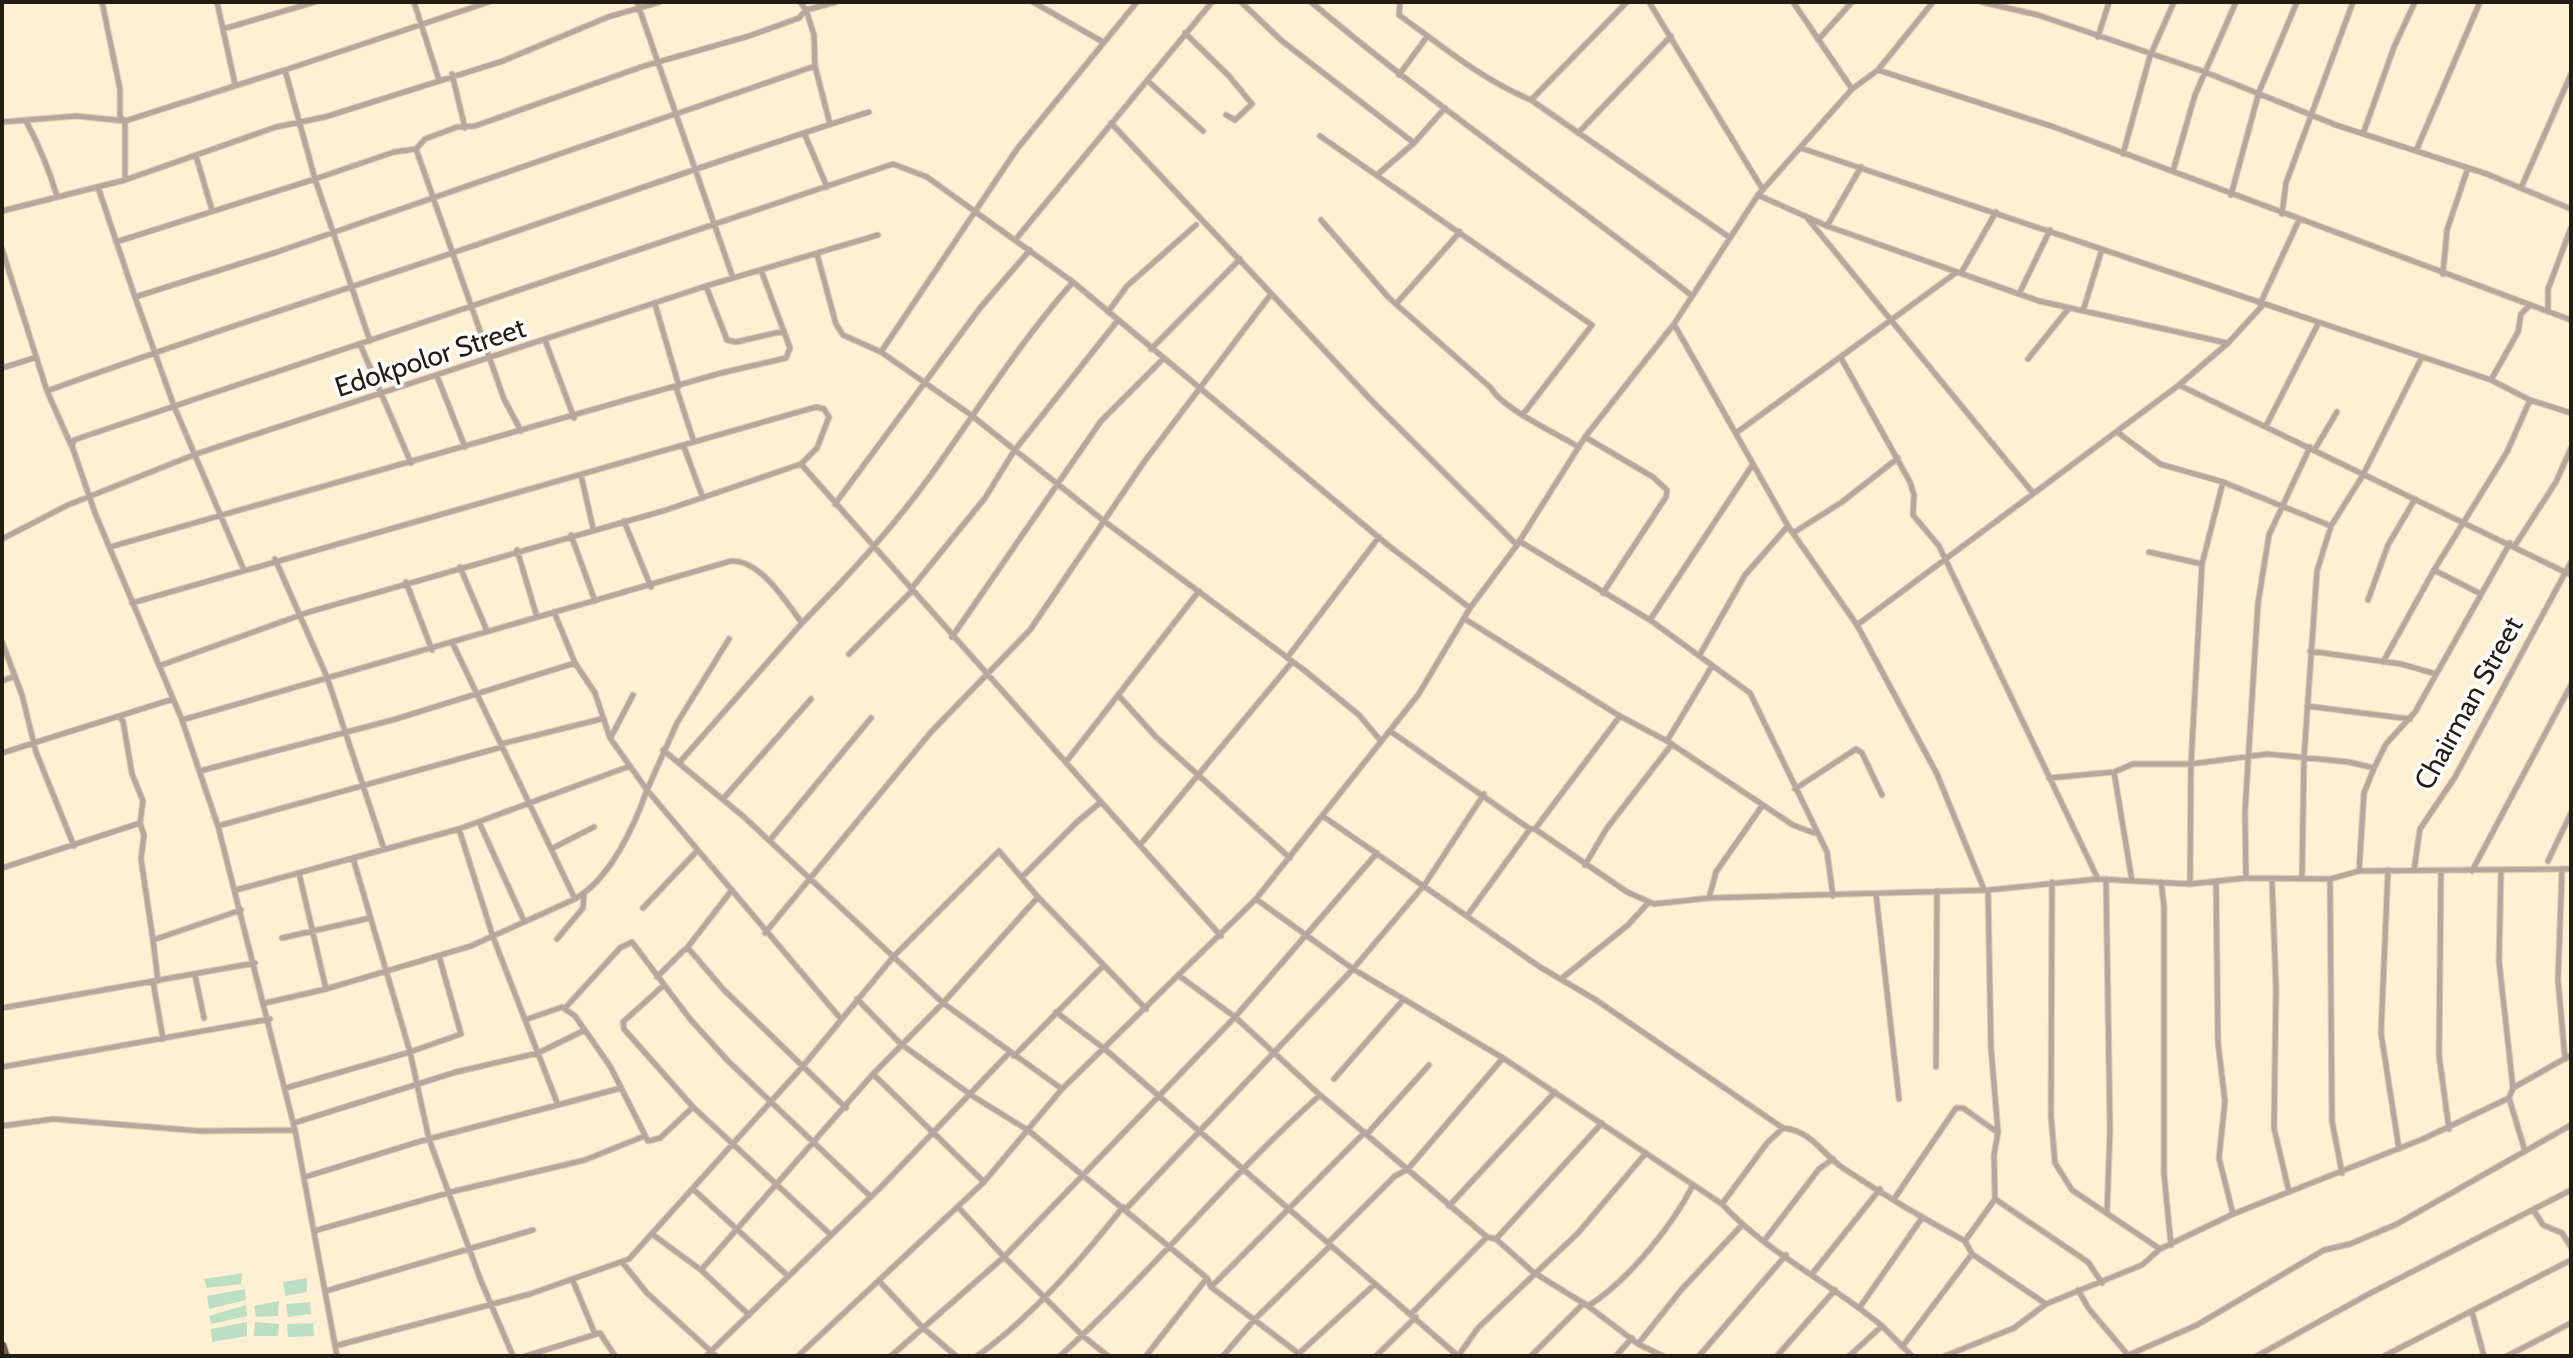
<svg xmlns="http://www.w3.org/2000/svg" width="2573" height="1358" font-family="Cabin,sans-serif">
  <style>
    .water { fill: #bcdec3 }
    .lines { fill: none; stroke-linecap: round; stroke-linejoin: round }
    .minor-casing { stroke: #dcceb5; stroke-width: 7 }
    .trunk-casing { stroke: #dcceb5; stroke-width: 11 }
    .minor { stroke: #b6a69d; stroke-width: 5 }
    .trunk { stroke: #7a5c4c; stroke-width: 9 }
    .labels { text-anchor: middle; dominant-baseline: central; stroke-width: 7; stroke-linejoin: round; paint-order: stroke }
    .street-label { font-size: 28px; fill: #221c12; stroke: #fff }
  </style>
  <rect width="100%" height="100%" fill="#fff0d4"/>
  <!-- water -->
  <path class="water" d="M242 1273 241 1284 207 1288 204 1279Z
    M307 1278V1292L285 1296 283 1282Z
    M245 1289 246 1300 209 1309 207 1296Z
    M279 1301 278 1316 256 1317 254 1306Z
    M310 1302 311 1314 288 1317 286 1304Z
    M246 1305 247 1316 211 1324 209 1316Z
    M247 1322V1336L212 1342 211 1329Z
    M255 1322 279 1324 278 1336H254Z
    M313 1323 314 1336 288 1337 287 1324Z"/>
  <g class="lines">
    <defs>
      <path id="minor" d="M102 2 120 89V117L125 121V180
        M217 2 235 84
        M414 2 439 80
        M489 2 285 70 315 179 394 152 416 149 425 139 457 127 475 126 644 66 749 36 799 18 806 10 814 35 815 66
        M637 2 733 278
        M800 2 806 10 836 2
        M1033 2 1103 42
        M1241 2 1282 41 1414 143 1377 175
        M1311 2C1433 105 1565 195 1691 295
        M1400 2 1399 15C1442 46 1481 79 1531 100
        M1627 2 1531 100 1729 237
        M1649 2 1763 190
        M1793 2 1852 89
        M1982 2 2038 15 2205 72 2336 125 2487 174 2571 209
        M223 29 315 2
        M1185 33 1229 76 1252 104 1235 120 1226 115
        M2098 37 2109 2
        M1818 40 1852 2
        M1878 70 2054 127 2571 320
        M452 74 465 128
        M1399 75 1426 38
        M1149 82 1203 131
        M676 114 815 66 830 124
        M26 121C39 145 49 170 57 196
        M2 122 76 116 125 121 285 70
        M1111 123 1372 401 1517 545
        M1578 133 1671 36
        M2363 134 2394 47 2415 2
        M805 135 827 187
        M1320 136 1592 325 1524 413
        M1414 143 1445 108
        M1801 148 2491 380 2530 400 2571 413
        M416 149 504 399 521 431
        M2416 151 2480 2
        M2123 154 2150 56 2174 2
        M196 156 212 210
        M2173 171 2195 95 2236 2
        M98 187 135 297
        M2521 188 2571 74
        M1758 195 1827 226 2039 301 2227 343
        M2231 195 2259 92 2297 2
        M2 211 125 180 276 127 325 117 503 61 608 17 660 2
        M2282 214 2286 183 2353 2
        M1808 219 2033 493
        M1321 220 1389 298 1491 388C1502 408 1555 433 1579 447
        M1827 226 1861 167
        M1016 239 1212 2
        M116 242 315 179 370 341
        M2 249 47 391
        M817 254 836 324 843 335 881 352 971 415 1104 521 1304 670 1359 715 1381 741
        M1961 273 1996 212
        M2443 274 2447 230 2468 168
        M706 286 727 340 736 342 784 331
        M2019 294 2050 230
        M655 304 679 386
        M1396 304 1460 232
        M2260 304 2299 220
        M2083 311 2102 249
        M1108 312 1127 286 1196 225
        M2548 312V289L2571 228
        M1674 324 1788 526 1857 625 1937 774 1983 887
        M545 340 574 418
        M360 344 411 463
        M1151 349 1240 259
        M881 352 1017 149 1137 2
        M1841 358 1910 482 1914 495 1913 515 1939 546 2098 879
        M2028 359 2069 308
        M2 368 34 358
        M437 376 465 447
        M2491 380 2518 332 2521 314 2530 305
        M2179 385 2571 575
        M676 387 694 442
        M2266 426 2318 324
        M2117 432 2160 464 2223 482 2331 526
        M1736 433 1957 272
        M1585 437 1653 477 1667 490 1666 497 1603 593
        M71 445 47 391C184 341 323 297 461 250 597 204 732 155 869 112
        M684 447 703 498
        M2315 449 2337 412
        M581 475 593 528
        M835 504 980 308 1030 250
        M624 521 651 587
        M1793 533 1842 502 1898 458
        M571 535 595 601
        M2 539 68 505 196 454 706 286 878 235
        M1519 541 1650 620 1750 693 1827 852 1833 896
        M110 547 721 373 786 358 790 348 761 270
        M2514 547 2556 482 2571 448
        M517 550 537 617
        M2149 552 2202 564
        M275 559 327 677 384 849
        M460 567 487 631
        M243 568 174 406 135 297 277 252 675 114
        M2434 570 2481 594
        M406 582 432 650
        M911 589 985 498 1014 451 1118 320
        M2368 600 2388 545 2415 499
        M132 603 816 407 824 409 829 417 817 448 801 464 1101 802 1077 822 1023 876
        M554 612 575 663
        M1465 619 1618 715 1667 741 1793 825 1814 833
        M1650 620 1753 464
        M1857 625 2179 385 2228 343 2263 305
        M952 637 1101 421 1164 358
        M729 639 677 723 647 790 841 1019
        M2 642 22 695 36 752 74 846
        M2310 651 2401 664 2436 674
        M849 654 912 591
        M1699 656 1745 575 1788 526
        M1287 658 1379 537
        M2383 662 2434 570 2507 452 2530 400
        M159 666 309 612 663 511 801 464
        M2 681 15 676
        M1119 696 1156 737 1290 858
        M2307 706 2410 719
        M119 717 123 721 132 774 143 801 140 823
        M182 720 731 561C760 559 786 602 802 623 847 577 890 531 928 479 976 413 1018 344 1073 282
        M1390 731 1530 829H1535L1627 892 1654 904 1709 898 1988 890 2098 879 2190 884 2246 878 2330 879 2359 871 2571 869
        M611 737 633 695
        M1667 741 1712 666
        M501 744 601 719
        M663 750 744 817 943 1003 1062 1089
        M2 753 173 699
        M1066 762 1199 591
        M679 763 802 623
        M200 771 396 719 575 663 595 693 610 738 647 790C634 827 610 879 575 899
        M2114 772 2132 881
        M2049 778 2114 772 2133 764H2191L2267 754 2349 762 2374 768 2386 744 2415 712 2510 543
        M1795 789 1856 749 1862 753 1882 795
        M723 799 811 699
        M1102 803 1221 936
        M1324 817 1540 967 1596 1000 1783 1128
        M479 822 524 921
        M218 826 502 747
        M1535 829 1620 716
        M770 840 871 718
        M1140 845 1292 662
        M551 849 594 827
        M1377 853 1235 1017 1320 1095 1487 1237 1496 1239 1533 1272 1588 1306 1638 1344 1663 1356
        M2548 861 2571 813
        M1585 865 1607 828 1672 744
        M2 868 140 823 144 835 141 859 153 940
        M2562 869 2558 980 2565 1059
        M2388 870 2381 1033 2399 1149
        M2414 870 2420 829 2455 777 2571 562
        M2359 871 2364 793 2374 768
        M2472 871 2571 685
        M2501 871 2499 961 2513 1088
        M2441 872 2439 1055 2449 1129
        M299 873 326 989
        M2302 877 2304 757 2317 571 2331 526 2363 475 2422 357
        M2246 878 2245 812 2258 603 2269 535 2310 447
        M2106 879 2110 1130 2107 1212
        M2330 879 2332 1121 2342 1173
        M2272 880 2276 988 2274 1128 2289 1192
        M2052 882 2051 1116 2055 1163 2072 1190 2160 1249
        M2161 882 2164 906V1174L2171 1245
        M2216 883 2218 1043 2225 1101 2219 1158 2233 1214
        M2190 884 2191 764 2202 564 2223 482
        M236 890 459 829 630 766
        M1988 890 1991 1048 1998 1132 1994 1155 1995 1199
        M1876 894 1899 1099
        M1709 898 1716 872 1762 806
        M1256 899 1353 969 1503 1058 1722 1204C1767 1253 1831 1283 1882 1326L1849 1356
        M643 908 698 850
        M1467 916 1530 829
        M765 933 931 732 1030 630 1144 462 1271 294
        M282 938 370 918
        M557 939 583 908 584 894
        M687 948 732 890
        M439 956 461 1034 410 1052 429 1139 481 1281 513 1356
        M195 975 204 1018
        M657 977 684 950 689 949 723 989 846 1108
        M1561 979 1628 925 1649 902
        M153 981 163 1039
        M158 981 153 940 241 910
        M664 985 623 1022 624 1029 693 1107 830 1234
        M857 999 901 1044 971 1095 1029 1131 1207 1278 1211 1287 1302 1356
        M265 1003 326 989 471 946 575 899 453 644
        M566 1007 620 948 632 942 690 1019 729 1062 870 1196
        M2 1008 255 963
        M1056 1012 1106 1050 1458 1356
        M525 1020 562 1007 575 1016 610 1066 648 1141 660 1138 693 1107
        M1014 1056 1103 966
        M2 1067 270 1019
        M1936 1067 1937 891
        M873 1074 984 1182
        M1334 1079 1403 1000
        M286 1088 410 1052 353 858
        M2509 1098 2525 1151
        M558 1105 621 1088
        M294 1123 456 1072 538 1053 585 1030
        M2 1126 53 1119 200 1131 295 1130
        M1367 1134 1429 1065
        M305 1177 421 1141 558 1105 493 937 459 829
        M693 1189 788 1276
        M1894 1199 1956 1108H1963L1997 1132
        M1722 1204 1767 1143 1783 1128C1812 1131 1821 1153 1843 1168 1882 1194 1924 1219 1965 1241L1972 1254 1902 1347
        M1449 1206 1555 1092
        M1126 1209 1353 969 1425 884 1484 794
        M2534 1211 2543 1225 2562 1233 2571 1247
        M314 1231 455 1191 585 1160 642 1137
        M652 1234 701 1270 749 1315
        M1496 1239 1602 1123
        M1764 1241 1819 1169 1833 1159
        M1965 1241 1995 1199 2088 1262 2102 1283
        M1328 1243 1395 1176 1408 1169 1503 1058
        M1972 1254 2046 1304
        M622 1262 647 1293 716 1356
        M701 1270 873 1074 943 1003 1038 897
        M1812 1274 1880 1189
        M573 1281 595 1334
        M879 1281 922 1327 956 1356
        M1211 1287 1365 1132
        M2078 1290 2089 1309 2128 1355
        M326 1291 533 1230
        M1588 1306C1627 1282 1673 1225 1693 1185
        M1860 1307 1922 1218
        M2472 1312 2484 1356
        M1412 1313 1487 1237
        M1882 1326 1912 1356
        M1638 1344 1682 1289 1742 1225
        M335 1346 530 1294 629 1259 803 1066 894 956 999 851 1038 897 1146 1009
        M337 1356 295 1130 218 826 182 720 95 513 72 446 74 440 893 164 927 177 1073 282 1389 546 1470 608
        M526 1356 600 1333 615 1356
        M706 1356 882 1186 1009 1053
        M798 1356 984 1182 1062 1089 1256 899 1418 695 1470 608 1517 545 1585 437 1674 324 1758 195 1852 89 1878 70 1933 2
        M891 1356 1004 1257 958 1207
        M977 1356C1033 1316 1081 1260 1123 1207
        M1060 1356C1151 1273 1228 1177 1320 1095
        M1108 1356 1083 1336 1004 1257 1235 1017 1178 975
        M1146 1356 1207 1278
        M1223 1356 1254 1320 1330 1246
        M1296 1356 1375 1284
        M1376 1356 1416 1317
        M1458 1356 1478 1328 1578 1233 1646 1153
        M1531 1356 1584 1303
        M1616 1356 1632 1338
        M1699 1356 1786 1255
        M1777 1356 1835 1290
        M1945 1356 2014 1328 2046 1304 2142 1265 2160 1249 2233 1214 2423 1139 2509 1098 2513 1088 2571 1055
        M2126 1356 2197 1325 2324 1250 2350 1244 2397 1224 2571 1125
        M2257 1356 2367 1295 2571 1190
        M2384 1356 2571 1260
        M2507 1356 2571 1323"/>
      <path id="trunk" d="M2 1346 5 1356"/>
    </defs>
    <!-- minor casing -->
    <use href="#minor" class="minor-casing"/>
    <!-- trunk casing -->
    <use href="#trunk" class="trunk-casing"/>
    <!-- minor -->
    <use href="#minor" class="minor"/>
    <!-- trunk -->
    <use href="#trunk" class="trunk"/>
  </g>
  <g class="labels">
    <!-- street labels -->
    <g class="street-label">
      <text transform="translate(430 357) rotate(-18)">Edokpolor Street</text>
      <text transform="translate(2468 703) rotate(-61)">Chairman Street</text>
    </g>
  </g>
  <!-- border -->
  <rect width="2573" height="1358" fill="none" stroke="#221c12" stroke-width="8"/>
</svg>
